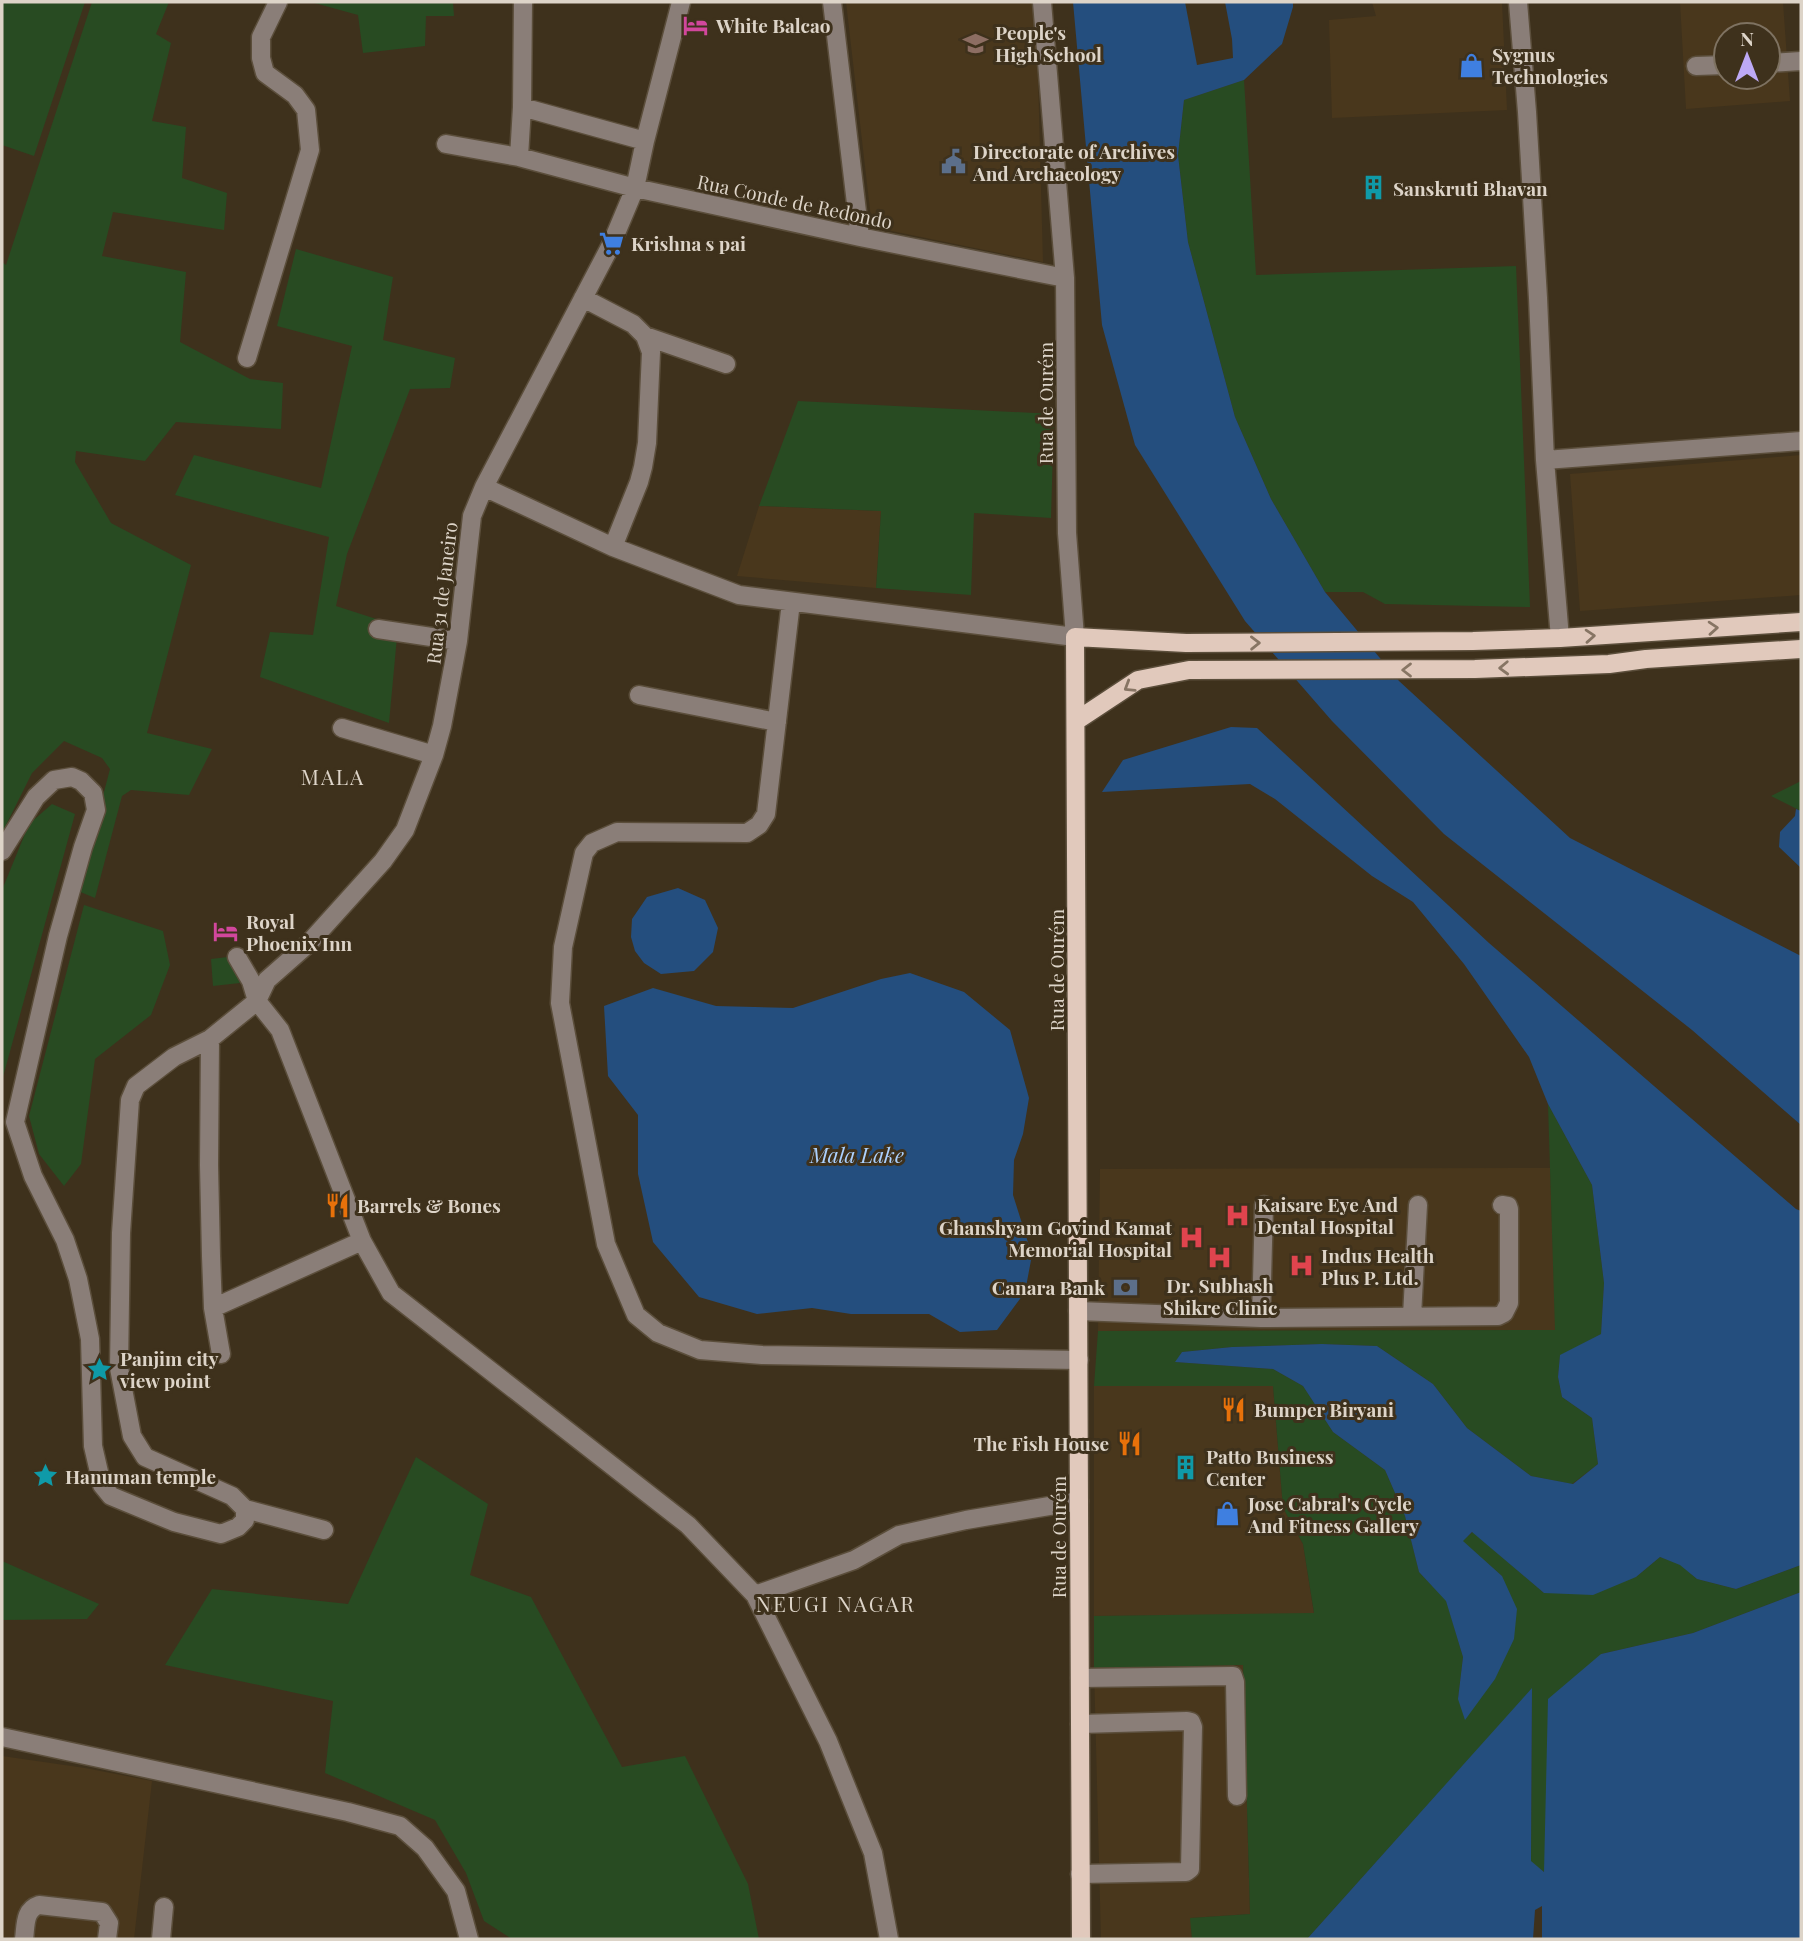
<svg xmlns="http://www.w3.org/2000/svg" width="1803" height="1941" font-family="'Playfair Display',serif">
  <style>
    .built { fill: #49371c; fill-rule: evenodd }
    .green { fill: #284b22 }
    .water { fill: #244e7e }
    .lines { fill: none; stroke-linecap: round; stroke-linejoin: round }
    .minor-casing { stroke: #5b4e3b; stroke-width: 21 }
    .major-casing { stroke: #5b4e3b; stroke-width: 21 }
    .minor { stroke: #8a7e78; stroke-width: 18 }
    .major { stroke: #e1c9bc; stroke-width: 18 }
    .oneway { stroke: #877564 }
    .labels { text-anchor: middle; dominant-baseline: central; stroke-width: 6; stroke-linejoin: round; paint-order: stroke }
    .poi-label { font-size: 19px; font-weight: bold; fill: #ddd4c8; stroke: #3e311c; text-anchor: start }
    .street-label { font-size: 19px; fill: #ddd4c8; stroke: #3e311c }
    .neighbourhood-label { font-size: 21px; letter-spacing: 2px; fill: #ddd4c8; stroke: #3e311c }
    .water-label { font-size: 21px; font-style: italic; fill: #acd1fe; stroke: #3e311c }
  </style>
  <rect width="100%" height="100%" fill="#3e311c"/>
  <!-- built -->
  <path class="built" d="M846 2H1036L1043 262 872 227Z
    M1372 2H1502L1507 110 1332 118 1329 20 1376 16Z
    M1680 2H1783L1790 101 1686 109ZM1726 35H1768V77H1726Z
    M1801 455V595L1580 611 1570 474Z
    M759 506 881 511 876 588 737 576Z
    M1550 1168 1556 1330 1098 1331 1100 1169Z
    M1094 1386H1273L1283 1508 1303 1544 1314 1614 1094 1616Z
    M1243 1665 1250 1914 1191 1918 1192 1939H1101L1094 1668Z
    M2 1756 85 1768 152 1781 134 1939H2Z"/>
  <!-- green -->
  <path class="green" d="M2 2H85L34 156 2 145Z
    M92 2H169L156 34 171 43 152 121 186 127 182 178 227 193 224 230 113 212 102 256 186 272 180 342 250 379 283 383 281 429 176 422 145 461 76 451 75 462 111 523 191 565 147 733 212 749 189 795 131 790 122 796 95 898 78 891 110 769 102 758 64 741 32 773 2 833V262L6 265Z
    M311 2H453L454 16H426L425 46 363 53 358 15Z
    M1244 80 1256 275 1516 266 1530 607 1385 604 1363 592H1325L1271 499 1235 417 1188 242 1178 155 1184 100Z
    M296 249 393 277 383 340 455 358 450 388 410 389 347 554 336 606 398 626 389 723 260 677 270 632 313 635 329 537 175 495 194 455 321 488 352 346 277 326Z
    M798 401 1054 414 1051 518 974 513 971 595 876 588 881 511 759 506Z
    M1801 781V811L1771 796Z
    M52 804 75 814 3 1077 2 1161V890L29 824Z
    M84 905 163 931 170 965 151 1015 95 1059 81 1164 64 1186 39 1154 29 1116Z
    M228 957 240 983 213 986 211 959Z
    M1548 1104 1592 1185 1604 1283 1601 1334 1560 1356 1558 1377 1562 1397 1592 1418 1598 1464 1572 1484 1531 1476 1467 1428 1433 1384 1377 1346 1322 1344 1232 1347 1182 1352 1176 1362 1273 1369 1303 1386 1333 1432 1385 1470 1405 1516 1419 1572 1446 1600 1463 1657 1458 1699 1502 1576 1462 1541 1473 1532 1544 1593 1636 1577 1660 1557 1680 1564 1697 1579 1736 1589 1801 1565V1592L1693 1633 1601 1654 1544 1872 1531 1862 1532 1689 1307 1939H1192L1190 1918 1250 1914 1243 1665 1094 1668V1616L1314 1613 1303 1544 1283 1508 1273 1386H1094L1098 1331 1555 1330Z
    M416 1457 488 1504 470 1575 531 1597 622 1767 685 1756 748 1884 759 1939H512L484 1921 466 1873 435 1820 325 1773 333 1701 165 1665 212 1589 348 1604Z
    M2 1561 99 1604 87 1619 2 1620Z"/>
  <!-- water -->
  <path class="water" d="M1073 2H1185L1197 65 1233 58 1232 39 1225 2H1293V7L1282 44 1244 80 1184 100 1178 155 1188 242 1235 417 1271 499 1325 592 1399 681 1570 838 1801 956V1125L1692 1030 1444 834 1332 721 1245 621 1135 445 1102 325Z
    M1231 727 1257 728 1489 943 1796 1209 1801 1211V1565L1736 1589 1697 1579 1680 1565 1660 1557 1636 1577 1593 1595 1544 1593 1472 1532 1463 1541 1502 1576 1517 1609 1514 1639 1495 1679 1465 1720 1458 1699 1463 1657 1446 1601 1419 1572 1405 1516 1385 1470 1333 1432 1303 1386 1273 1369 1175 1362 1182 1352 1232 1347 1322 1344 1377 1346 1433 1384 1467 1428 1531 1476 1573 1484 1598 1464 1592 1418 1562 1397 1558 1377 1560 1355 1601 1334 1604 1283 1592 1185 1548 1104 1529 1057 1464 964 1413 902 1372 876 1275 799 1250 784 1102 792 1123 760Z
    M1796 809 1801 811V868L1779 847 1780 832 1795 816Z
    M678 888 705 900 718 928 713 952 694 971 661 974 644 963 635 951 631 937 632 919 647 897Z
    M910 973 964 992 1010 1030 1029 1098 1023 1134 1014 1160 1013 1195 1032 1255 1025 1292 997 1330 960 1332 929 1314H851L812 1308 757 1314 699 1297 653 1242 638 1174V1115L608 1076 604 1006 653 988 716 1006 793 1008 881 979Z
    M1801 1592V1939H1542V1906L1535 1910 1533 1939H1307L1532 1688 1531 1861 1544 1872 1548 1699 1601 1654 1693 1633Z"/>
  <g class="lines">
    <defs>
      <path id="minor" d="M832 2 860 237
        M1518 2 1527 112 1538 298 1545 460 1560 638
        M1768 63 1801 61
        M1696 66 1726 65
        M522 107 645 141
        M446 144 519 157 635 188 860 237 1065 278
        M519 157 522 107 523 2
        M583 298 633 324 645 336 726 364
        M247 358 310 150 306 110 295 95 265 73 261 58V37L278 2
        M1545 460 1801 441
        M484 487 613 547 739 595 1075 637 1067 533 1065 278 1042 2
        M613 547 639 482 643 467 647 443 651 352 645 336
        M791 602 766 814 759 825 747 833 617 832 592 843 584 853 563 947 560 1003 606 1244 636 1315 658 1333 700 1350 762 1355 1079 1360
        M378 629 458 641
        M639 695 777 722
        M342 728 434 755
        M2 851 36 797 54 780 72 777 81 781 93 793 96 810 83 847 58 936 15 1122 33 1176 65 1240 78 1279 90 1339 93 1446 102 1485 111 1496 174 1522 221 1534 238 1527 245 1520V1509L232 1496 145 1457 132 1436 119 1368 121 1233 130 1100 136 1086 174 1057 210 1039 257 1001 267 980 309 943 383 861 405 830 434 755 442 726 458 641 472 516 484 487 611 245 635 188 645 141 681 2
        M237 957 251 981 257 1001 280 1030 362 1241 391 1293 688 1525 755 1595 828 1741 873 1853 889 1939
        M210 1039 209 1165 211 1256 213 1308 221 1354
        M213 1308 362 1241
        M1078 1311 1261 1318 1498 1316 1504 1313 1509 1303V1209L1508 1206 1502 1205
        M1412 1316 1418 1205
        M1261 1318 1264 1205
        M245 1509 324 1530
        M755 1595 854 1560 899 1535 966 1520 1079 1501
        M1080 1678 1233 1676 1235 1682 1237 1796
        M1080 1724 1187 1721 1191 1722 1193 1727 1190 1869 1186 1872 1080 1874
        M2 1737 348 1812 400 1826 425 1848 456 1891 469 1939
        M24 1939C26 1925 24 1910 39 1905L102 1912 109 1923 107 1939
        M161 1939 164 1907"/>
      <path id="major" d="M1076 721 1138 680 1189 670 1475 669 1609 664 1646 659 1801 649
        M1081 1939 1075 637 1186 643 1473 641 1560 638 1801 622"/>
    </defs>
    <!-- minor casing -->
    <use href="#minor" class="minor-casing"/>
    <!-- major casing -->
    <use href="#major" class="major-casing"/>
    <!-- minor -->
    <use href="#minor" class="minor"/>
    <!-- major -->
    <use href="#major" class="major"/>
  </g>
  <!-- one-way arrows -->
  <defs><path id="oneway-chevron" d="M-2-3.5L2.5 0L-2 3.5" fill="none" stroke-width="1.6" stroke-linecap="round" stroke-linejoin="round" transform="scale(1.75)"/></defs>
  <g class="oneway">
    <use href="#oneway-chevron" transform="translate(1713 628) rotate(-4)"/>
    <use href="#oneway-chevron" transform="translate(1590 636) rotate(-4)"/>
    <use href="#oneway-chevron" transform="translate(1255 643) rotate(-1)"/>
    <use href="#oneway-chevron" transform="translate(1504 668) rotate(178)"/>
    <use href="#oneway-chevron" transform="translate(1407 670) rotate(180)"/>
    <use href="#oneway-chevron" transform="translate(1129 687) rotate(148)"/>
  </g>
  <!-- icons -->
  <defs>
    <symbol id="hotel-bare" viewBox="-9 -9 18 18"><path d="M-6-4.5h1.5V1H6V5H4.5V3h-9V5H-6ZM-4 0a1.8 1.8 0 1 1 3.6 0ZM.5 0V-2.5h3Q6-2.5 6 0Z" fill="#d1479c" stroke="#3e311c" stroke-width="2.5" paint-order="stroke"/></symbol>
    <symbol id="school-bare" viewBox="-9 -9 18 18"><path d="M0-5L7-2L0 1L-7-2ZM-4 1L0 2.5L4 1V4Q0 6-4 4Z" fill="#8d6e63" stroke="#3e311c" stroke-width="2.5" paint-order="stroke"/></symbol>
    <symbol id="shop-bare" viewBox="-9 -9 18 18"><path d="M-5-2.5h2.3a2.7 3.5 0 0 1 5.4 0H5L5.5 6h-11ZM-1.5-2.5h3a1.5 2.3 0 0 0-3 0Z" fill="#3f7fe0" stroke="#3e311c" stroke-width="2.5" paint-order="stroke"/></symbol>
    <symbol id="civic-bare" viewBox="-9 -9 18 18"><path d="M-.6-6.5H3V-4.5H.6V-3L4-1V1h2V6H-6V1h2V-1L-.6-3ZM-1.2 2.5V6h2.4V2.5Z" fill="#5c6f8a" stroke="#3e311c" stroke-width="2.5" paint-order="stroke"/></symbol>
    <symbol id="building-bare" viewBox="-9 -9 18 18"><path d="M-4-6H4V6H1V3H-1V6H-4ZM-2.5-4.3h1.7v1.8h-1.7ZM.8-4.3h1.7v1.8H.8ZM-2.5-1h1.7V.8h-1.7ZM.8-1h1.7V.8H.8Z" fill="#0f9aa8" stroke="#3e311c" stroke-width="2.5" paint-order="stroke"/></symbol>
    <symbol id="supermarket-bare" viewBox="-9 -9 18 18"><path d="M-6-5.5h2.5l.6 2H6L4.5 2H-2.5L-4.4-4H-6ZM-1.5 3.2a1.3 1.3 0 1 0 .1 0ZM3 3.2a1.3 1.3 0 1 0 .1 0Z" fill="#3f7fe0" stroke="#3e311c" stroke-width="2.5" paint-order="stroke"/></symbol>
    <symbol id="restaurant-bare" viewBox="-9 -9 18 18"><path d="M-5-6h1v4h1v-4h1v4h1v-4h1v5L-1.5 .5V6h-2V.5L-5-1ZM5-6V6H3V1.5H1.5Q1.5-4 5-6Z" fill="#e8710a" stroke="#3e311c" stroke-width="2.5" paint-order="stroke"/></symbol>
    <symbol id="hospital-bare" viewBox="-9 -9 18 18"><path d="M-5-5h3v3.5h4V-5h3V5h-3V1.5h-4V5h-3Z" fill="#e0444e" stroke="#3e311c" stroke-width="2.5" paint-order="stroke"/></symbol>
    <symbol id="bank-bare" viewBox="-9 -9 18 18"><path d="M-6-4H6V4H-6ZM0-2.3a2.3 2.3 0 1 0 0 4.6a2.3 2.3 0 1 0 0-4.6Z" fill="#5c6f8a" stroke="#3e311c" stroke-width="2.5" paint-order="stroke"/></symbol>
    <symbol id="sight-bare" viewBox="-9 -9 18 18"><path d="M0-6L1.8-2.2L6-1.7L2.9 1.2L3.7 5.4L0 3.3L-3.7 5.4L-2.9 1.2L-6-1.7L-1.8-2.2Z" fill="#0f9aa8" stroke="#3e311c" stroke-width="2.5" paint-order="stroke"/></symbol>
  </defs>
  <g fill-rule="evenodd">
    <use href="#hotel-bare" x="678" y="8" width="35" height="35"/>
    <use href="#school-bare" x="958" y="26" width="35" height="35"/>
    <use href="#shop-bare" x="1454" y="48" width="35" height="35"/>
    <use href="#civic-bare" x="936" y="144" width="35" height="35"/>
    <use href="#building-bare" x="1356" y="170" width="35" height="35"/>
    <use href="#supermarket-bare" x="594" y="226" width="35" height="35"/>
    <use href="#hotel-bare" x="208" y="914" width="35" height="35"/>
    <use href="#restaurant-bare" x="320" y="1188" width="35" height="35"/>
    <use href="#hospital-bare" x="1220" y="1198" width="35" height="35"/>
    <use href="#hospital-bare" x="1174" y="1220" width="35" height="35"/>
    <use href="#hospital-bare" x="1202" y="1240" width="35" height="35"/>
    <use href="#hospital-bare" x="1284" y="1248" width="35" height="35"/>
    <use href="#bank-bare" x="1108" y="1270" width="35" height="35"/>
    <use href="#sight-bare" x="82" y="1352" width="35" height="35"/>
    <use href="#restaurant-bare" x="1216" y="1392" width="35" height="35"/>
    <use href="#restaurant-bare" x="1112" y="1426" width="35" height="35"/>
    <use href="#building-bare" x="1168" y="1450" width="35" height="35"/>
    <use href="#sight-bare" x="28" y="1458" width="35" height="35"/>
    <use href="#shop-bare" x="1210" y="1496" width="35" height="35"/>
  </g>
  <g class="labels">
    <!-- poi labels -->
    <g class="poi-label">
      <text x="716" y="25">White Balcao</text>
      <text x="995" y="32">People's<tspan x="995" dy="22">High School</tspan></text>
      <text x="1492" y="54">Sygnus<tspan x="1492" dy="22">Technologies</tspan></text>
      <text x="973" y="151">Directorate of Archives<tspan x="973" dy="22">And Archaeology</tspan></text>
      <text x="1393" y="188">Sanskruti Bhavan</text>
      <text x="631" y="243">Krishna s pai</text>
      <text x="246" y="921">Royal<tspan x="246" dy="22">Phoenix Inn</tspan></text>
      <text x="1257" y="1204">Kaisare Eye And<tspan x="1257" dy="22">Dental Hospital</tspan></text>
      <text x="357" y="1205">Barrels &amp; Bones</text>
      <text x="1172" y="1227" text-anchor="end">Ghanshyam Govind Kamat<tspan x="1172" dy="22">Memorial Hospital</tspan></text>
      <text x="1321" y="1255">Indus Health<tspan x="1321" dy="22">Plus P. Ltd.</tspan></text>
      <text x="1220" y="1285" text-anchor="middle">Dr. Subhash<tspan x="1220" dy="22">Shikre Clinic</tspan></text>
      <text x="1105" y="1287" text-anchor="end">Canara Bank</text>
      <text x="120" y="1358">Panjim city<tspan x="120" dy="22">view point</tspan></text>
      <text x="1254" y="1409">Bumper Biryani</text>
      <text x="1109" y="1443" text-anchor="end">The Fish House</text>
      <text x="1206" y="1456">Patto Business<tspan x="1206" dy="22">Center</tspan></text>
      <text x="65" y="1476">Hanuman temple</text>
      <text x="1248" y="1503">Jose Cabral's Cycle<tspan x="1248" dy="22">And Fitness Gallery</tspan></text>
    </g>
    <!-- street labels -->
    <g class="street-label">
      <text transform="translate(795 201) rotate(12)">Rua Conde de Redondo</text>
      <text transform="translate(1045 403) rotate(-90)">Rua de Ourém</text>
      <text transform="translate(441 593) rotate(-83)">Rua 31 de Janeiro</text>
      <text transform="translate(1056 970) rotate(-90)">Rua de Ourém</text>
      <text transform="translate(1058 1537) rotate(-90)">Rua de Ourém</text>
    </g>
    <!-- neighbourhood labels -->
    <g class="neighbourhood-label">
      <text x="333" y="776">MALA</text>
      <text x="836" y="1603">NEUGI NAGAR</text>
    </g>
    <!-- water labels -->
    <g class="water-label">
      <text x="857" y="1154">Mala Lake</text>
    </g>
  </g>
  <!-- border -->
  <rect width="1803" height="1941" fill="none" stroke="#ddd4c8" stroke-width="7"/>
  <!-- north arrow -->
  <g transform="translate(1747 56)"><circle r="33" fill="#3e311c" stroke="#7e7261" stroke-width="2"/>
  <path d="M0-5L12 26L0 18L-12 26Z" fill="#bda9f5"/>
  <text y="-10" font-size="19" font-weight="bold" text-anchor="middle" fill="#ddd4c8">N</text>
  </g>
</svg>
